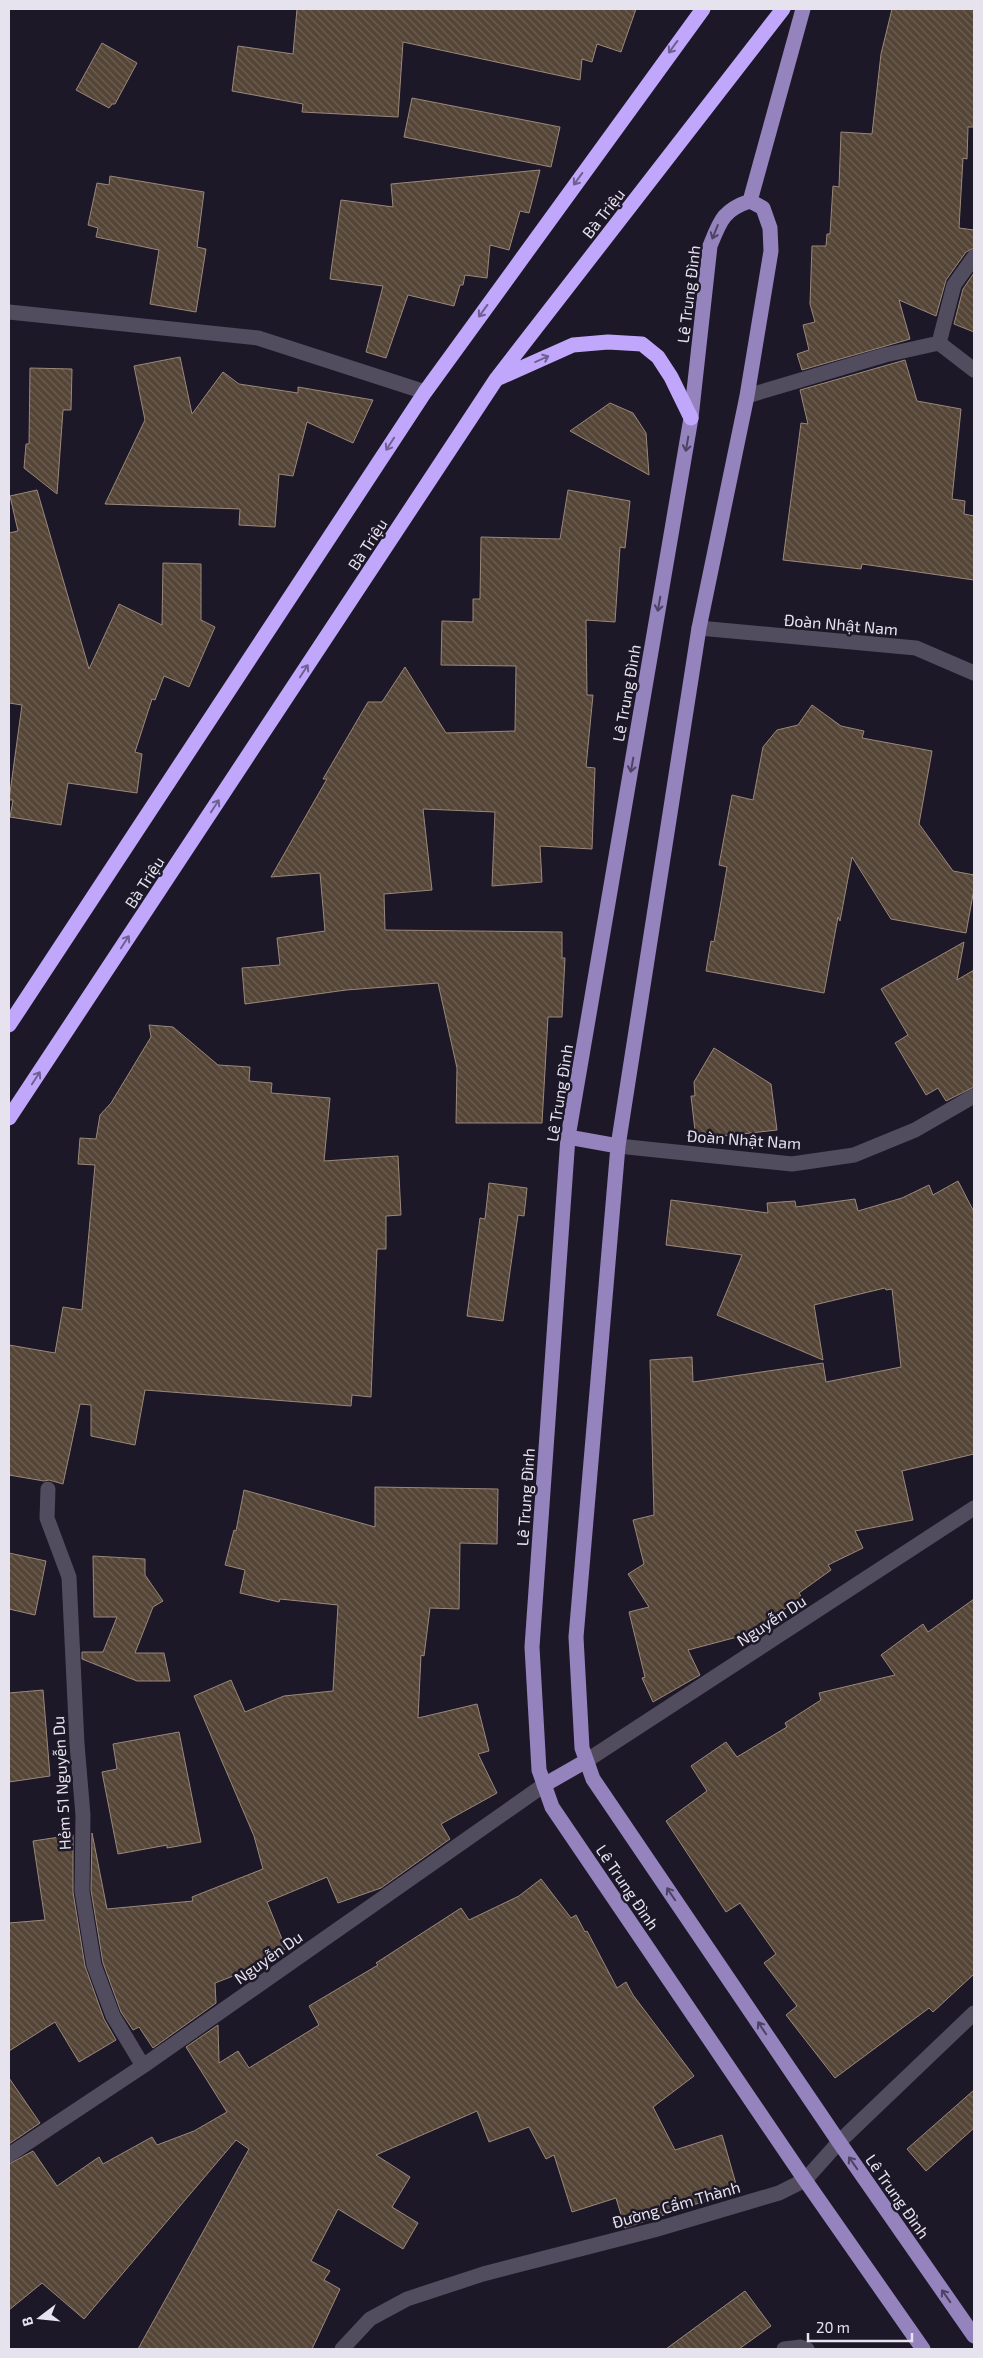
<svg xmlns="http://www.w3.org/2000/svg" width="983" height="2358" font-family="'Exo 2',sans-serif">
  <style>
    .building { fill: url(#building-back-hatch); stroke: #9a8879 }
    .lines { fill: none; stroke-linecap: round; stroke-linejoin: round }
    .minor { stroke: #524c5f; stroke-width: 15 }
    .major { stroke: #9583bd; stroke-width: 15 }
    .highway { stroke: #c1a7fb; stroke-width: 15 }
    .oneway { stroke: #6f6092 }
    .oneway2 { stroke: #4d4364 }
    .labels { text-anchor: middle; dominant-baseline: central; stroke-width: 5; stroke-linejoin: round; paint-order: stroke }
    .street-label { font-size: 16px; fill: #e6e3ee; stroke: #1d1828 }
  </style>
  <defs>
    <pattern id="building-back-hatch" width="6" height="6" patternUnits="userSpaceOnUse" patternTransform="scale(1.25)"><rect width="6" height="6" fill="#554537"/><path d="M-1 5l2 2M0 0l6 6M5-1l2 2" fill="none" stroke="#6d6054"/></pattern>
  </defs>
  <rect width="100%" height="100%" fill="#1d1828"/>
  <!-- building -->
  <path class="building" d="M297 9H636L621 52 597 44 592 62 582 59 580 80 403 42 398 117 302 112 303 104 232 91 238 46 293 54Z
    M892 9H974V127H968L967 159 963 158 959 228 974 230V248L966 252 946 280 936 316 899 300 910 339 802 370 797 354 809 350 803 325 815 322 810 304 812 246H826L827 234H830L833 186 839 187 841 132 872 134 881 54Z
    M102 43 137 63 115 104H112L109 108 76 90Z
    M412 98 560 127 551 167 404 137Z
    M540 170 529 213 520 211 509 250 490 245 487 278 465 275 463 285H460L454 306 408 295 386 358 366 352 383 286 330 279 341 200 393 207 391 184Z
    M110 176 204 192 197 247 206 249 196 312 150 304 159 250 96 237 98 228 88 225 97 183 109 185Z
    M974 273V332L954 324 963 289Z
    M180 357 192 414 223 372 239 384 298 393V387L373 400 353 443 307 422 293 476 279 474 275 527 239 525 240 509 105 504 145 420 134 366Z
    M905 360 917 401 961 409 952 499 965 501 964 514 974 516V580L862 564 861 569 783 560 801 423 808 424 800 390Z
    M30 368 72 369 71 410H63L57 494 24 468 26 444H29Z
    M610 403 633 413 646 433 649 475 570 431Z
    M37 490 89 669 119 604 162 625 163 563 201 564V620L215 627 189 687 164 676 155 700 152 699 135 752 142 754 137 793 68 783 61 825 10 817 13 800H9L22 705 9 703V533L18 531 10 496Z
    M568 490 630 501 625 548 620 547 615 622 586 620 587 695H593L586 767 595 768 592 849 540 846 542 882 492 886 495 812 423 809 432 890 384 894 385 930 562 932V958H565L562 1017H548L542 1123H456L457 1068 438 983 346 990 245 1004 242 968 280 965 277 938 325 931 320 873 271 877 327 779H323L368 702H382L405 667 446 733 515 731 516 666 441 665 442 621 473 622V599H480L481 537 560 539Z
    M812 705 841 726 864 731 862 738 932 751 919 824 953 871 974 875V889L966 933 891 919 852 857 840 921 838 917 824 993 706 971 711 941 714 942 727 867 719 865 732 795 753 800 763 747 777 730 798 725Z
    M964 942 957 980 974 970V1087L946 1101 938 1088 926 1095 895 1043 908 1035 881 989Z
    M149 1025 173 1027 218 1065 250 1067 249 1081 272 1083 271 1093 330 1098 324 1161 398 1156 401 1215 386 1216V1249H377L371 1397 352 1395 351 1406 145 1390 135 1445 91 1436V1405L80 1404 63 1484 49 1480 44 1481 9 1475V1345L55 1353 63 1307 82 1310 95 1165 78 1164 80 1138 96 1139 100 1115 111 1103 151 1037Z
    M714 1048 771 1084 777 1130 696 1139 691 1096H695L694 1082Z
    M958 1181 974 1212V1454L902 1471 913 1520 855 1531 863 1548 828 1565 831 1570 799 1593 802 1598 772 1617 775 1624 760 1631 688 1650 700 1675 653 1702 642 1678 645 1677 629 1612 649 1607 628 1574 644 1564 633 1520 654 1515 650 1360 692 1357 693 1382 823 1363 826 1382 901 1367 892 1289 886 1290 885 1288 814 1305 823 1360 717 1315 742 1255 666 1245 671 1200 768 1213 767 1203 795 1201 796 1207 855 1199 858 1211 902 1198 929 1185 933 1195Z
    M489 1183 527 1188 524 1216 518 1215 503 1321 467 1316 480 1218 485 1219Z
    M375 1487 498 1489 497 1544 460 1543 459 1609 430 1608 424 1656 421 1655 418 1718 477 1704 489 1751 478 1754 497 1793 441 1824 450 1839 381 1888 338 1903 327 1877 267 1902 286 1949 257 1961 259 1966 215 1983 216 2003 153 2048 139 2027 133 2030 121 2012 103 1963 91 1890 92 1833 107 1909 193 1901 192 1897 263 1869 254 1836 194 1696 231 1680 245 1712 284 1696 333 1691 338 1605 280 1599 279 1602 240 1593 245 1570 225 1565 234 1530 236 1531 244 1490 375 1527Z
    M9 1553 46 1561 35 1615 9 1609Z
    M93 1556 145 1559V1575L163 1601 153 1607 135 1653H164L170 1681H137L82 1659V1652H103L117 1617H94Z
    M974 1599V1974L933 2012 929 2008 835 2078 786 2015 797 2006 764 1963 776 1954 740 1903 726 1912 666 1821 707 1791 691 1766 726 1742 737 1757 787 1727 785 1723 821 1700 819 1693 895 1675 881 1655 923 1624 928 1632Z
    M43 1690 50 1776 9 1782V1693Z
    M179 1732 201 1842 167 1848V1845L118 1854 102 1772 117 1769 113 1744Z
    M73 1835V1892L85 1966 104 2019 116 2040 79 2062 55 2022 9 2051V1923L45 1920 33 1841Z
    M541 1879 571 1918 576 1915 585 1932 587 1931 617 1988 626 1982 633 1995 694 2076 653 2107 675 2150 722 2135 736 2184 718 2190 720 2196 625 2228 616 2198 572 2212 554 2155 546 2159 529 2127 489 2142 477 2111 376 2155 410 2177 392 2207 418 2223 403 2249 338 2209 311 2261 330 2271 324 2280 340 2289 312 2349H138L249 2149 236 2140 84 2319 42 2283 9 2310V2164L33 2151 57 2186 99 2157 103 2164 152 2137 157 2145 194 2131 227 2112 186 2047 218 2025 219 2063 238 2051 249 2068 319 2025 309 2006 378 1965 376 1963 461 1908 469 1920 519 1896Z
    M9 2078 40 2123 9 2144Z
    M974 2090V2128L926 2171 907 2149Z
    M745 2291 771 2326 739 2349H666Z"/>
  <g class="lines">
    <!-- minor -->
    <path class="minor" d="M9 312 258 338 425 392
      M939 343 954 285 974 257
      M747 396 885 355 939 343 974 370
      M699 628 916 648 974 673
      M618 1146 792 1164 854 1155 915 1130 974 1096
      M48 1489 47 1518 69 1577 77 1744 83 1815 82 1891 94 1965 113 2016 143 2066
      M586 1761 974 1508
      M9 2155 143 2066 544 1785
      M342 2349 370 2319 407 2299 483 2274 654 2230 779 2193 805 2180 839 2142 974 2013
      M784 2349 801 2347 807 2349"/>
    <!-- major -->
    <path class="major" d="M750 201 803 9
      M568 1137 618 1146
      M544 1785 586 1761
      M923 2349 805 2180 552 1807 539 1770 532 1647 568 1137 691 418 710 246C720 221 723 210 750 201L763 208 770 228 771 251 747 396 699 628 618 1146 576 1637 582 1748 593 1779 839 2142 974 2336"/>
    <!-- highway -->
    <path class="highway" d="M499 378 573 345 608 342 642 344 658 357 671 377 691 418
      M9 1025 425 392 703 9
      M9 1118 497 378 783 9"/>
  </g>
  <!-- one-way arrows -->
  <defs><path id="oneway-shaft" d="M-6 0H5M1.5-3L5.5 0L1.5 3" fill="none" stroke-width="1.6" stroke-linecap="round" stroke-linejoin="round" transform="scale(1.25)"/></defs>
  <g class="oneway">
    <use href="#oneway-shaft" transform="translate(673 47) rotate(126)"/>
    <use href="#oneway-shaft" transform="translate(578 179) rotate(126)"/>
    <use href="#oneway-shaft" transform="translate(483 311) rotate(126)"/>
    <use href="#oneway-shaft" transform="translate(542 359) rotate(-24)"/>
    <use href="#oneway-shaft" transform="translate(390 444) rotate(123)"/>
    <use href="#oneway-shaft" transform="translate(304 671) rotate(-57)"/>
    <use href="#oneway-shaft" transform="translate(215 806) rotate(-57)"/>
    <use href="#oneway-shaft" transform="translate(125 942) rotate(-57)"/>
    <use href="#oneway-shaft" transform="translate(36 1078) rotate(-57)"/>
  </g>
  <g class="oneway2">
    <use href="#oneway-shaft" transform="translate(715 232) rotate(112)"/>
    <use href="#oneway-shaft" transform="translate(687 444) rotate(100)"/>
    <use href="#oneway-shaft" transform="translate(659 604) rotate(100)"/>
    <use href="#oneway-shaft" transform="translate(632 765) rotate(100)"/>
    <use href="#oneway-shaft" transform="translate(671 1894) rotate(-124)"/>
    <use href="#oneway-shaft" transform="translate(762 2028) rotate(-124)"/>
    <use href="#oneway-shaft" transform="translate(853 2163) rotate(-125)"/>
    <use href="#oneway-shaft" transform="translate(946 2296) rotate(-125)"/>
  </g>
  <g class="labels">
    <!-- street labels -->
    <g class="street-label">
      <text transform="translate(603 213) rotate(-52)">Bà Triệu</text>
      <text transform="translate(688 294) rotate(-83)">Lê Trung Đình</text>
      <text transform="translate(367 544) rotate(-57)">Bà Triệu</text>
      <text transform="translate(841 624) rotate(5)">Đoàn Nhật Nam</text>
      <text transform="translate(626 693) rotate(-80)">Lê Trung Đình</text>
      <text transform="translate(144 882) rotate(-57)">Bà Triệu</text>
      <text transform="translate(559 1093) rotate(-81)">Lê Trung Đình</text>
      <text transform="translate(744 1139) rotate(4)">Đoàn Nhật Nam</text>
      <text transform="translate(525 1497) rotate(-86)">Lê Trung Đình</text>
      <text transform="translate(771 1620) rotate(-33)">Nguyễn Du</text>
      <text transform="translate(61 1783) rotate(-93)">Hẻm 51 Nguyễn Du</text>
      <text transform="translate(628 1887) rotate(56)">Lê Trung Đình</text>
      <text transform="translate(268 1957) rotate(-35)">Nguyễn Du</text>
      <text transform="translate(898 2196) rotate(55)">Lê Trung Đình</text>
      <text transform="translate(676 2204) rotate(-16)">Đường Cẩm Thành</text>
    </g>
  </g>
  <!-- border -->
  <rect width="983" height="2358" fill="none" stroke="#e6e3ee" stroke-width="20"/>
  <!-- north arrow -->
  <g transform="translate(40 2318) rotate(254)" stroke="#1d1828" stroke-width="4" paint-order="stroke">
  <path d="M0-4L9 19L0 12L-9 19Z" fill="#e6e3ee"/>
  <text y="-8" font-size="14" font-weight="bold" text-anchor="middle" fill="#e6e3ee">B</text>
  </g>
  <!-- scale -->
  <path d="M808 2333v8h104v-8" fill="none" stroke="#e6e3ee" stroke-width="2.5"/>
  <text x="816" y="2333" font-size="15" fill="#e6e3ee" stroke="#1d1828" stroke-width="4" paint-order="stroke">20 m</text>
</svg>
